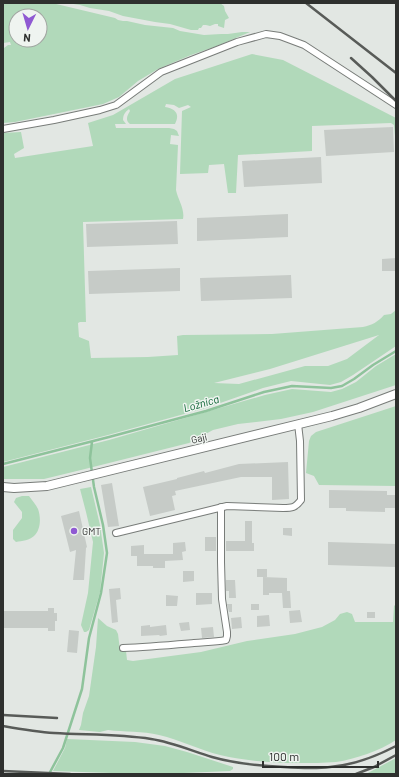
<svg xmlns="http://www.w3.org/2000/svg" width="399" height="777" font-family="Barlow,sans-serif">
  <style>
    .green { fill: #b1d9ba; fill-rule: evenodd }
    .lines { fill: none; stroke-linecap: round; stroke-linejoin: round }
    .stream { stroke: #8ec39b; stroke-width: 2.5 }
    .building { fill: #c6cbc7 }
    .minor-casing { stroke: #787c79; stroke-width: 8 }
    .tertiary-casing { stroke: #787c79; stroke-width: 10 }
    .minor { stroke: #fff; stroke-width: 6 }
    .tertiary { stroke: #fff; stroke-width: 8 }
    .rail { stroke: #585b58; stroke-width: 2.5 }
    .poi-dot { fill: #8f59d2; stroke: #eff4f0; stroke-width: 1.5 }
    .labels { text-anchor: middle; dominant-baseline: central; stroke-width: 3; stroke-linejoin: round; paint-order: stroke }
    .street-label { font-size: 10px; fill: #2e302e; stroke: #eff4f0 }
    .poi-label { font-size: 10px; fill: #2e302e; stroke: #eff4f0; text-anchor: start }
    .water-label { font-size: 11px; font-style: italic; fill: #045e2d; stroke: #eff4f0 }
  </style>
  <rect width="100%" height="100%" fill="#e2e7e3"/>
  <!-- green -->
  <path class="green" d="M3 3H52L115 18 118 20 123 21H127L145 25 173 28 180 31 204 35 221 34H228L242 32H250L217 46 191 55 158 69 138 81 119 97 103 104 15 122 3 123V56L4 53V48L8 45H11L10 42 3 43ZM16 16H40V40H16Z
    M67 3H220L224 6 225 11 229 18 225 20 224 28 218 26V24H215L210 26 206 25H203L201 28H199L198 30H191L170 24 155 22 123 16 109 11 90 8 80 5Z
    M252 54 283 60 396 118V147L394 125 391 123 312 126V151L238 155 236 193H228L224 164 209 165 208 173 180 174 182 111 191 107 188 105 179 108 174 105 166 104 165 107C176 109 180 114 175 124H130C125 120 127 116 130 111L129 109C125 112 123 115 123 120L126 124H115L116 128H169L174 129 177 131 179 136 171 135 170 144 178 145 176 190C178 200 185 209 183 219L83 222 86 322H80L78 323 79 337 89 341 91 358 148 357 178 355 177 336 183 335 272 334 363 327C372 325 378 322 384 315L391 314 396 310V346L353 375 341 382 330 385 291 381 263 388 206 408 108 435 3 462V133L21 132 24 148 14 154 15 158 93 146 88 123 113 115 175 79ZM379 335 347 359 328 366H305L239 384 214 383 270 369Z
    M396 354V385L313 412 281 419 238 424 213 430 189 443 81 470 44 479H3V467L109 440 265 395 292 389 331 392 342 389 356 382 376 366Z
    M396 406V486L319 485 314 476 306 473 309 441 311 436 316 432Z
    M91 487 100 525 104 553 100 592 89 630 86 632H84L81 625 88 593 93 542 86 512 80 489Z
    M22 496H29C32 500 36 505 38 509 41 517 41 530 34 536 30 540 22 541 16 542L13 539V530L22 518V512L14 502 16 498Z
    M396 604V740C379 751 356 759 336 762 324 763 311 763 299 763 273 763 246 761 220 755 200 750 180 740 159 735 143 731 124 732 108 730L100 732 79 730 81 725 83 713 89 696 96 647 98 618 107 626 116 630 118 634 120 650 126 651 127 660 133 661 201 652 247 641 295 634 322 627 335 620 340 614 347 612 352 614 355 622H393L394 606Z
    M67 739 135 742 165 746 187 752 233 767V769L230 771 184 773 140 774 53 771 65 748Z
    M396 758V774H366Z"/>
  <g class="lines">
    <!-- stream -->
    <path class="stream" d="M3 464 109 437 206 411 264 392 292 386 331 388 342 386 354 379 373 365 396 351
      M49 774 63 748 82 689 89 638 101 593 107 553 103 525 94 487 90 458 92 442"/>
  </g>
  <!-- building -->
  <path class="building" d="M393 127 394 152 326 156 324 130Z
    M321 157 322 183 244 187 242 161Z
    M288 214V237L197 241V218Z
    M177 221 178 244 87 247 86 224Z
    M396 258V271H382V259Z
    M180 268V291L89 294 88 271Z
    M291 275 292 298 201 301 200 278Z
    M288 462 289 499 272 500V477H241L175 491 176 495 172 496 175 510 150 516 143 487 177 479V478L204 471 205 473 239 464Z
    M112 483 119 526 108 527 101 485Z
    M329 490 387 491V495H396V508H385V512L346 511V508H329Z
    M79 511 87 547 86 548 84 580H73L76 550 70 552 61 516Z
    M245 521H252V543H254V551H226V541H245Z
    M283 528H292V536L283 535Z
    M205 537H216V551H205Z
    M185 542 186 551 182 552 183 560 165 561V568H153V566H137V556H131V546L144 545V554H173V543Z
    M328 542 396 544V567L328 565Z
    M257 569H267V577H257Z
    M183 571H194V581L183 582Z
    M263 577 287 578V591H290L291 608H283L282 593H269V595H263Z
    M226 580H235L236 598H229V591H226Z
    M120 588 121 599 116 600 118 622 112 623 109 589Z
    M196 593H212V604L196 605Z
    M166 595 178 596 177 606H166Z
    M227 604H232V612H229Z
    M251 604H259V610H251Z
    M48 608H54V613H57V621H55V631H48V628H3V611H48Z
    M300 610 302 622 290 623 289 611Z
    M367 612H375V618H367Z
    M269 615 270 626 257 627V616Z
    M241 617 242 628 232 629 231 618Z
    M189 622 190 630 181 631 179 623Z
    M150 625V627L166 625 167 635 160 636 159 635 141 636V626Z
    M213 627 214 637 202 638 201 628Z
    M69 630 79 631 77 653 67 652Z"/>
  <g class="lines">
    <defs>
      <path id="minor" d="M3 129 54 120 100 110 116 105 161 72 237 42 266 34 280 36 304 45 396 105
        M116 533 227 506 283 508C292 508 295 508 301 500L300 441 298 424
        M123 648C147 647 170 645 194 643 205 642 215 642 226 640L227 636V632L222 599 221 562V507"/>
      <path id="tertiary" d="M3 487 14 488 47 486 332 416 359 408 396 394"/>
    </defs>
    <!-- minor casing -->
    <use href="#minor" class="minor-casing"/>
    <!-- tertiary casing -->
    <use href="#tertiary" class="tertiary-casing"/>
    <!-- minor -->
    <use href="#minor" class="minor"/>
    <!-- tertiary -->
    <use href="#tertiary" class="tertiary"/>
    <!-- rail -->
    <path class="rail" d="M306 3 396 73
      M351 58 372 77 396 101
      M3 715 57 718
      M3 726C20 729 37 732 54 733 86 735 119 734 151 739 172 742 192 751 212 757 236 764 260 766 284 767 299 768 315 769 330 767 353 765 375 757 396 746
      M3 771 70 774
      M356 774 374 767 396 755"/>
  </g>
  <!-- markers -->
  <circle class="poi-dot" cx="74" cy="531" r="4"/>
  <g class="labels">
    <!-- street labels -->
    <g class="street-label">
      <text transform="translate(199 438) rotate(-13)">Gaji</text>
    </g>
    <!-- poi labels -->
    <g class="poi-label">
      <text x="82" y="531">GMT</text>
    </g>
    <!-- water labels -->
    <g class="water-label">
      <text transform="translate(201 403) rotate(-16)">Ložnica</text>
    </g>
  </g>
  <!-- border -->
  <rect width="399" height="777" fill="none" stroke="#2e302e" stroke-width="8"/>
  <!-- north arrow -->
  <g transform="translate(28 28) rotate(185)"><circle r="19" fill="#eff4f0" stroke="#a2a6a2"/>
  <path d="M0-3L7 15L0 10L-7 15Z" fill="#8f59d2"/>
  <text y="-6" font-size="11" font-weight="bold" text-anchor="middle" fill="#2e302e">N</text>
  </g>
  <!-- scale -->
  <path d="M263 761v6h115v-6" fill="none" stroke="#2e302e" stroke-width="2"/>
  <text x="269" y="761" font-size="12" fill="#2e302e" stroke="#eff4f0" stroke-width="3" paint-order="stroke">100 m</text>
</svg>
